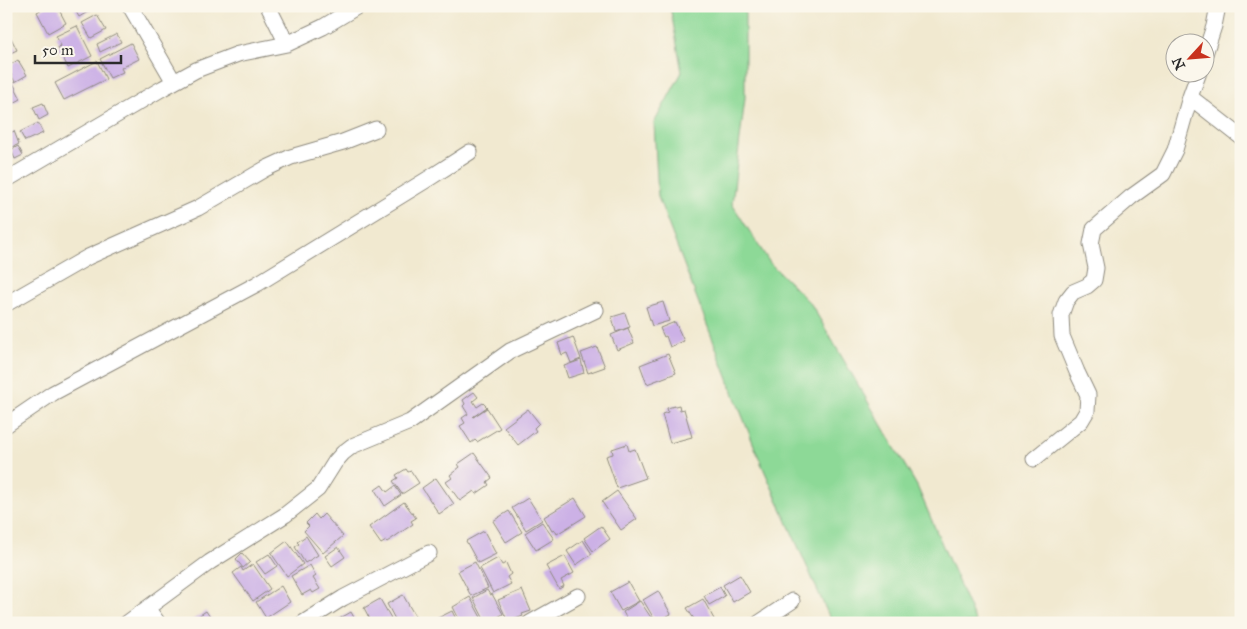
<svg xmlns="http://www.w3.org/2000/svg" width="1247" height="629" font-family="'IM FELL Great Primer',serif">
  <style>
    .green { fill: #8dd997; stroke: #5c8261 }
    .building { fill: #ccb1e6 }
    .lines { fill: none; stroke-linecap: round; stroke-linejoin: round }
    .minor-casing { stroke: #8e8a7e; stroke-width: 17 }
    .minor { stroke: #fff; stroke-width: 15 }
  </style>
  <rect width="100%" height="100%" fill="#fbf7ec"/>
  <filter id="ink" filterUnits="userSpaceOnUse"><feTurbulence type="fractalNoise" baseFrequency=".02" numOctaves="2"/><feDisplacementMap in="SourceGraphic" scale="10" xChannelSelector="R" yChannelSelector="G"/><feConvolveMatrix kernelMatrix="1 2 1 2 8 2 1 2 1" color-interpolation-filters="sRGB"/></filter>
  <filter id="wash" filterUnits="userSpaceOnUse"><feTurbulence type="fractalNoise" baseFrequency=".0096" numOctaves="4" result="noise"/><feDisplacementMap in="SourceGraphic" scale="20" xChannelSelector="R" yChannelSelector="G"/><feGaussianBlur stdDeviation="1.12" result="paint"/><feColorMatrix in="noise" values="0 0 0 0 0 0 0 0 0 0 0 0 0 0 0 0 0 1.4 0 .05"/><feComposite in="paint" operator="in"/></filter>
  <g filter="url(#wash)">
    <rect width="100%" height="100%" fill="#f1e9d0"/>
    <!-- green -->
    <path class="green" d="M670 6H745V98L732 204 770 263 811 304 917 486 976 623H832L761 463 734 395 658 197 654 123 682 72Z"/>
    <g id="blocks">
      <!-- building -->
      <path class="building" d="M47 6H57L66 23 48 33 37 12Z
        M73 6H98L79 17Z
        M97 15 106 30 91 38 82 23Z
        M77 26 92 56 68 68 58 47 61 46 56 36Z
        M117 34 121 42 100 52 97 44Z
        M10 36 17 50 6 55V38Z
        M131 43 139 59 121 68 123 72 110 78 100 59Z
        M18 60 27 75 15 82 7 67Z
        M97 61 106 79 64 100 55 83Z
        M12 81 21 99 10 105 6 98V83Z
        M43 103 48 115 39 120 33 107Z
        M38 123 43 133 25 141 20 132Z
        M14 131 19 144 7 150 6 147V135Z
        M18 146 23 155 15 159 11 150Z
        M663 302 669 321 652 326 646 307Z
        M625 313 630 327 616 332 612 317Z
        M675 322 684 341 670 347 666 336 664 337 660 328Z
        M628 328 634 343 617 350 611 335Z
        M573 337 581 359 571 363 567 353 562 355 558 343Z
        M597 347 605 367 588 373 581 353Z
        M668 354 676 373 647 384 640 365Z
        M581 360 584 373 568 378 564 366Z
        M474 392 478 397 473 401 477 407 483 403 487 407 473 417 487 408 500 428 477 442 475 440 471 443 460 426 465 423 462 418 468 414 463 406 465 404 463 400Z
        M679 405 680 410 684 409 692 437 670 443 662 414 668 412 667 408Z
        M528 409 539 423 534 428 536 431 518 445 504 427Z
        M627 444 629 451 635 449 646 478 617 488 606 456 613 454 612 449Z
        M474 453 492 478 487 482 489 485 476 494 474 491 460 501 446 482 452 478 450 475 460 467 458 464Z
        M406 469 408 472 411 471 419 483 402 494 393 481 398 478 396 475Z
        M436 478 454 504 439 514 422 488Z
        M382 485 387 492 395 486 401 495 385 506 375 490Z
        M617 491 637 519 621 530 602 502Z
        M528 498 542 520 526 530 512 508Z
        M575 498 586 516 557 534 555 530 552 531 544 517Z
        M404 502 416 518 411 521 413 524 387 542 386 541 381 544 369 527Z
        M509 511 522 532 506 542 493 521Z
        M315 514 319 519 324 514 343 536 323 553 304 531 309 526 306 523Z
        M542 522 554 539 536 550 525 533Z
        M601 526 610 539 593 551 584 538Z
        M484 531 496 554 478 563 466 541Z
        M306 536 318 555 305 563 295 547 299 544 297 542Z
        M583 540 592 554 576 565 567 551Z
        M287 541 303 564 287 576 271 553Z
        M338 547 345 557 332 566 325 556Z
        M242 553 250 562 243 568 236 559Z
        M269 554 277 566 265 574 256 562Z
        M565 556 574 573 561 580 564 586 559 589 546 566Z
        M498 558 502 565 506 563 511 574 507 577 511 584 493 593 480 568Z
        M475 562 488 588 471 596 458 571Z
        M253 564 270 589 253 601 233 573 241 567 243 571Z
        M310 565 316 576 313 578 320 589 313 593 311 590 302 595 291 576Z
        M740 575 750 592 733 602 723 585Z
        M628 582 639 601 621 611 610 592Z
        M281 586 290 602 266 618 256 602Z
        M720 587 725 596 709 605 704 596Z
        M487 590 490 595 492 594 503 614 488 623H486L473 598Z
        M522 590 531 611 522 614 523 616 508 622 498 600Z
        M658 591 671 614 656 622 643 600Z
        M403 595 419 623H397L387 604Z
        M470 597 484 623H461L453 607Z
        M380 599 391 618 382 623H372L364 608Z
        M703 599 715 621 712 623H692L691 621 694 619 687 608Z
        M640 601 654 622 652 623H629L623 612Z
        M206 611 214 623H188Z
        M452 611 458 623H433L432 621Z
        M351 612 357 623H332Z"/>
    </g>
  </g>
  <g filter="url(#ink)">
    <use href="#blocks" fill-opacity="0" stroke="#8e8a7e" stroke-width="1"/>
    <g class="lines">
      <defs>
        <path id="minor" d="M130 6 174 82
          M268 6 287 44
          M1204 57 1214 26 1218 6
          M1190 97 1241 137
          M6 180 163 88 196 70 238 54 287 44 323 27 358 6
          M6 304 88 257 198 208 265 169 291 157 343 142 376 129
          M6 425 53 393 257 284 428 179 470 152
          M1034 459 1081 421 1087 411 1088 395 1077 372 1062 336 1061 315 1066 301 1073 292 1087 286 1094 280 1096 268 1091 244 1094 229 1131 197 1163 174 1175 150 1190 97 1199 72
          M147 608 158 623
          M127 623 210 562 285 515 318 489 335 462 343 453 352 446 410 422 510 351 596 310
          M303 623 343 598 429 553
          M530 623 578 596
          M759 623 792 601"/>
      </defs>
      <!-- minor casing -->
      <use href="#minor" class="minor-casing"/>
      <!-- minor -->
      <use href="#minor" class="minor"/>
    </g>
  </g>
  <!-- margin -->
  <rect width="1247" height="629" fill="none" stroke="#fbf7ec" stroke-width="25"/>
  <!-- north arrow -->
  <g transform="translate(1190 58) rotate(244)"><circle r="24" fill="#fbf7ec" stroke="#a8a59f"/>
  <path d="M0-4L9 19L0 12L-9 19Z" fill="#c8321e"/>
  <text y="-8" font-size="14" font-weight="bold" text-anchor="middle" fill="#2b2b2b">N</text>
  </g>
  <!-- scale -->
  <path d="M35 55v8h86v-8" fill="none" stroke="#2b2b2b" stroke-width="2.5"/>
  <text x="42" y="55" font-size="15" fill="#2b2b2b" stroke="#fbf7ec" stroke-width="4" paint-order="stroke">50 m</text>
</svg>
